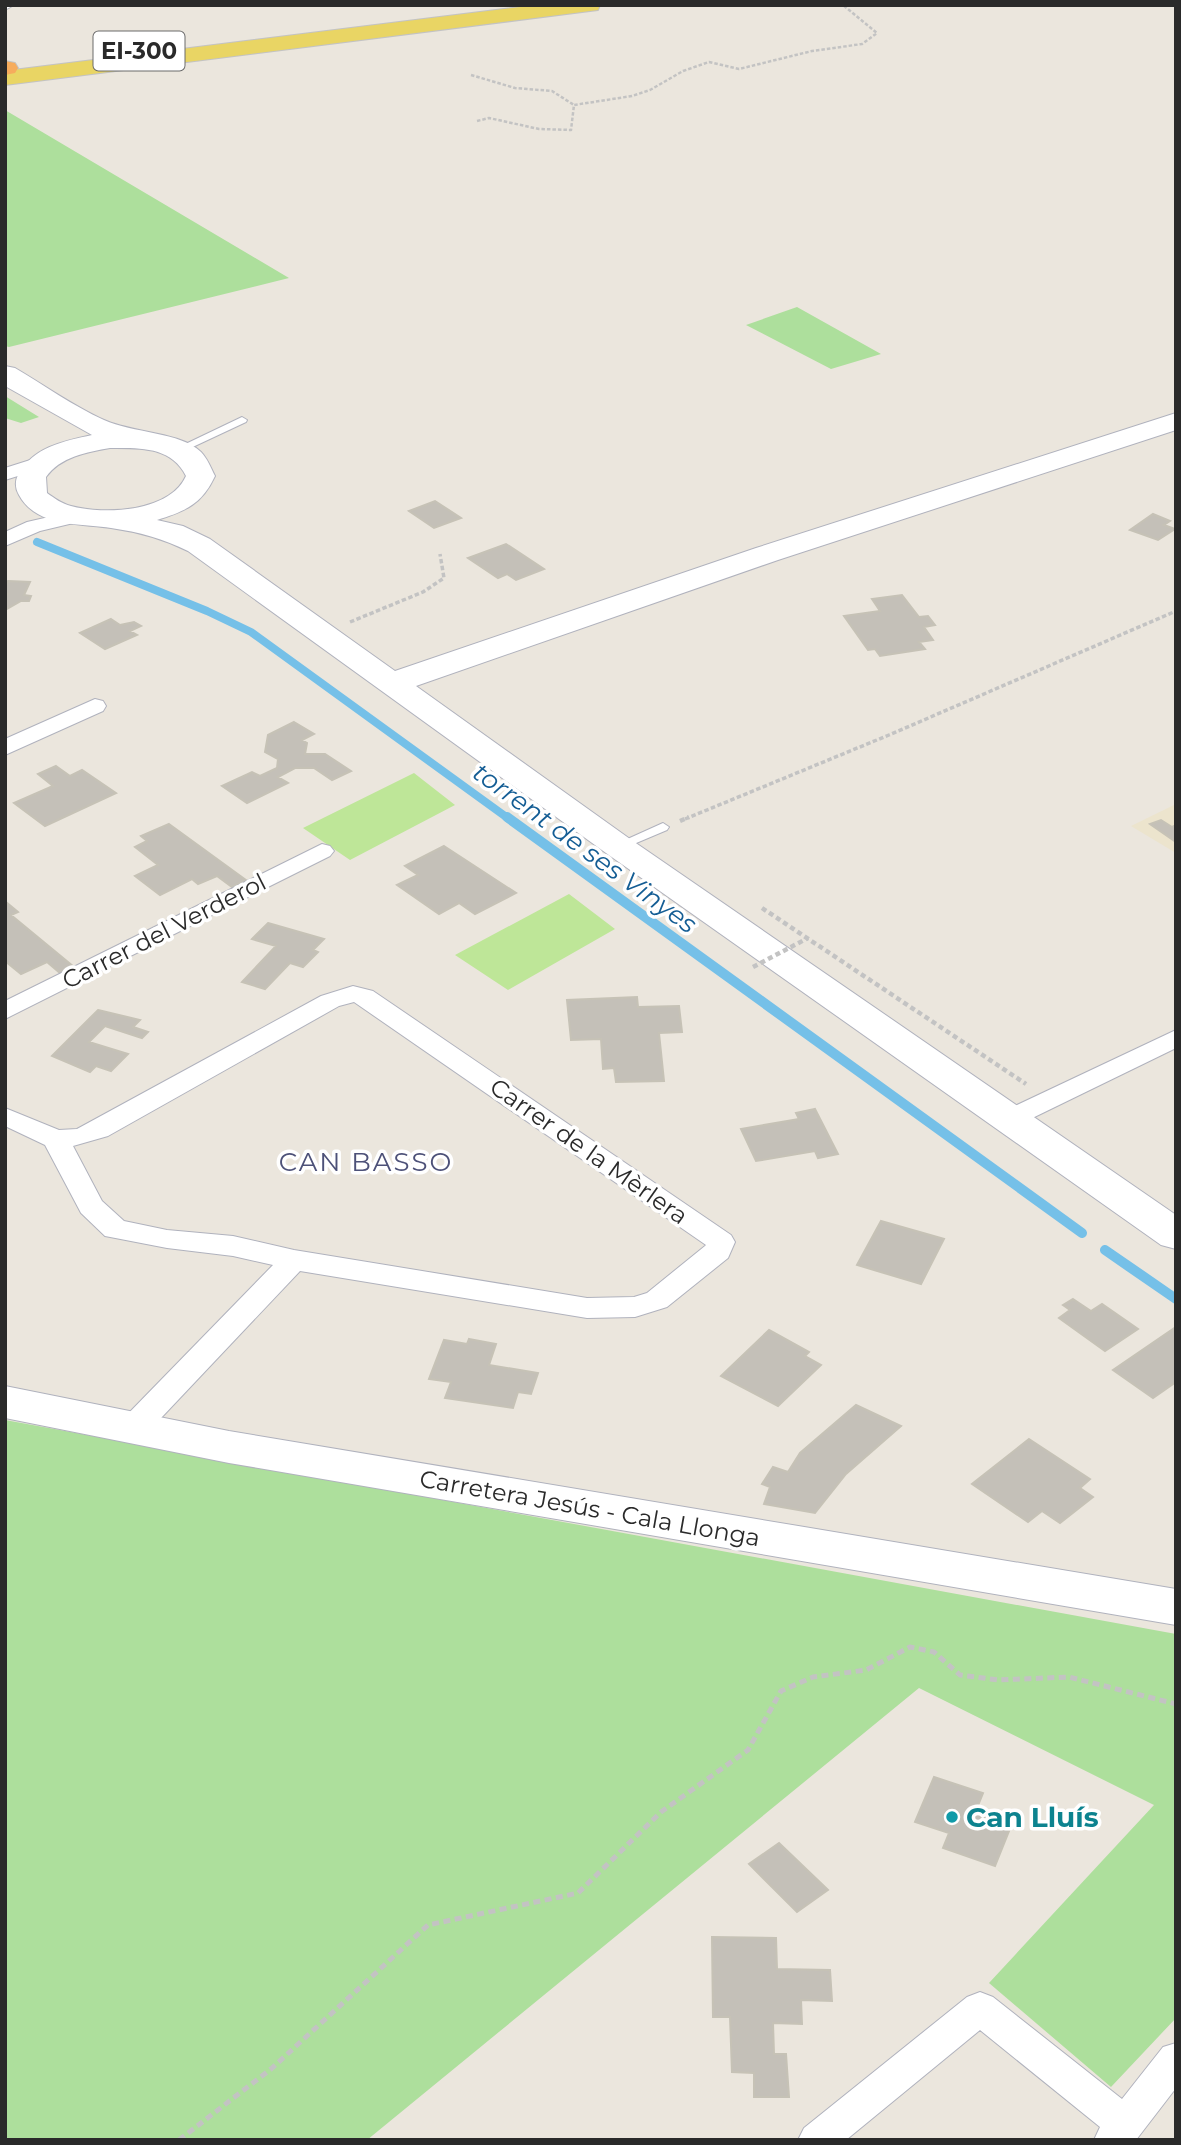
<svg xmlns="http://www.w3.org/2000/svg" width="1181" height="2145" font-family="Montserrat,sans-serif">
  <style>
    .education { fill: #ece4cd }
    .green { fill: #addf9c }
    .pitch { fill: #bee698 }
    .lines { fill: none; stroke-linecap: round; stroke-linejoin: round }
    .stream-far1 { stroke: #75c0e8; stroke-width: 8 }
    .stream { stroke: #75c0e8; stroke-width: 10 }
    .building { fill: #c4c0b8; stroke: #c6c2b6; stroke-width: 2 }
    .lane-casing { stroke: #b0b2bd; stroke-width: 2 }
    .street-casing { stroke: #b0b2bd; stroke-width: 2 }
    .secondary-casing { stroke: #b0b2bd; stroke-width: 2 }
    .primary-casing { stroke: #c3c3c3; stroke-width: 2 }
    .highway-casing { stroke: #c3c3c3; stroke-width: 2 }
    .path-far3 { stroke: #c3c3c3; stroke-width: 2.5; stroke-dasharray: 3.5 2; stroke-linecap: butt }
    .path-far2 { stroke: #c3c3c3; stroke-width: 3.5; stroke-dasharray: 4.5 2.5; stroke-linecap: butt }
    .path-far1 { stroke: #c3c3c3; stroke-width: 4.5; stroke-dasharray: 5 3.5; stroke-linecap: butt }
    .path { stroke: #c3c3c3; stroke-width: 5; stroke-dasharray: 7 4.5; stroke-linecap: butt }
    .lane { fill: #fff; fill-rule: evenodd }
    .street { fill: #fff; fill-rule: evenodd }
    .secondary { fill: #fff; fill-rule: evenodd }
    .primary { fill: #e9d564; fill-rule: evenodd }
    .highway { fill: #f6ac5d; fill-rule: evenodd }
    .path-bridge { stroke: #c3c3c3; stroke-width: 4.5; stroke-dasharray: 5 3.5; stroke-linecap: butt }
    .culture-dot { fill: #0f9aa8; stroke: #fff; stroke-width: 2.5 }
    .labels { text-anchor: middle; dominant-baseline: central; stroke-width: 7; stroke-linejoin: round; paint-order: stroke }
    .shield { fill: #fff; stroke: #6a6a6a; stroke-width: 2 }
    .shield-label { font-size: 23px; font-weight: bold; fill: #2a2a2a }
    .street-label { font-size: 24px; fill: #2a2a2a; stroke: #fff }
    .water-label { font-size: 26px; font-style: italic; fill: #145d94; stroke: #fff }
    .neighbourhood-label { font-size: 26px; letter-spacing: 2px; fill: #4d5178; stroke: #fff }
    .near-culture-label { font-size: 28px; font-weight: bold; fill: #0d838f; stroke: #fff; text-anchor: start }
  </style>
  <rect width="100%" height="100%" fill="#ebe6dd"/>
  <!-- education -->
  <path class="education" d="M1176 804V853L1131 826Z"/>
  <!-- green -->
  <path class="green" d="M5 110 289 278 9 347 5 346Z
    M797 307 881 354 831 369 746 325Z
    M5 396 39 417 21 423 5 418Z
    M5 1420 1176 1634V2018L1111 2087 989 1983 1154 1805 919 1688 367 2140H5Z"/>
  <!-- pitch -->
  <path class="pitch" d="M414 773 455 805 350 860 303 828Z
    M569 894 615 929 508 990 455 955Z"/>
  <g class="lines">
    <!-- stream-far1 -->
    <path class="stream-far1" d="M37 542 207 611 251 632 509 819"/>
    <!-- stream -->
    <path class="stream" d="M507 817 1082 1233
      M1105 1250 1176 1299"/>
  </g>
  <!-- building -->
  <path class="building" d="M435 501 461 518 434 528 409 511Z
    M1153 514 1170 521 1164 525 1175 529 1158 540 1130 530Z
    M506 544 544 569 516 580 507 574 498 578 468 558Z
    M8 581 30 582 24 595 31 596 29 601H21L5 610V596L8 594 5 593V587Z
    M902 595 919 617 928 616 935 625 924 627 933 640 919 642 925 649 880 656 875 649 868 650 844 616 880 611 872 599Z
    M111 619 120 625 134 622 141 626 130 631 137 635 105 649 80 633Z
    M294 722 314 734 302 740 307 743 305 754H325L351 771 332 780 314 768H295L278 777 288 783 247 803 222 786 252 772 260 776 277 768 278 759 265 752 268 735Z
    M56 766 70 776 82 770 116 793 45 826 14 803 53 786 38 774Z
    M1161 820 1172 827 1176 825V842L1150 824Z
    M169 824 246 880 232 887 217 876 198 884 192 879 160 895 135 876 158 865 135 847 147 841 141 836Z
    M444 846 516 893 475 914 459 903 439 914 397 885 418 875 405 866Z
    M6 902 18 912 11 915 74 967 60 973 47 962 21 974 5 961Z
    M268 923 324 939 313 950 318 952 303 967 290 963 265 989 242 982 276 946 252 939Z
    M637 997 638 1007 679 1006 682 1032 659 1033 664 1081 616 1082 614 1068 603 1069 601 1039 571 1040 567 1000Z
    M98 1010 140 1020 133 1027 148 1032 142 1038 105 1026 89 1042 128 1054 111 1071 96 1066 90 1072 52 1056Z
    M815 1109 838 1154 818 1158 815 1151 756 1161 741 1129 799 1119 796 1113Z
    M881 1221 944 1239 921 1284 857 1265Z
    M1073 1299 1091 1311 1102 1304 1138 1329 1105 1351 1059 1318 1070 1310 1063 1305Z
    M1176 1327V1382L1153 1398 1113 1370Z
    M769 1330 809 1352 805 1356 821 1365 778 1406 721 1376Z
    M469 1339 496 1344 489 1365 538 1373 531 1394 518 1392 513 1408 445 1398 451 1382 429 1379 444 1340 467 1344Z
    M856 1405 901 1426 846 1474 815 1513 764 1504 770 1487 762 1484 773 1467 788 1472 800 1453Z
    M1029 1439 1090 1479 1080 1488 1093 1497 1060 1523 1042 1511 1028 1522 972 1484Z
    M934 1777 983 1793 975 1813 1011 1826 995 1866 943 1848 949 1833 915 1822Z
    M779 1843 828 1890 797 1912 749 1864Z
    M712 1937 776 1938 777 1969 830 1970 832 2001 801 2000 802 2024 773 2023 774 2054H786L789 2097H754V2073L732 2072 730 2017H713Z"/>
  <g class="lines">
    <defs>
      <path id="lane" d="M242 417 247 420 246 422 182 452H174L173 450Z
        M663 823 669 827 667 830 622 849 618 850 612 846Z"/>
      <path id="street" d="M5 5H14L5 10Z
        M46 455 53 457 56 461 53 465 5 480V468Z
        M75 511 82 513 85 517 82 521 40 531 5 546V532L27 522Z
        M95 699 103 701 106 706 103 711 5 755V739Z
        M322 844 330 846 334 851 330 856 5 1019V1001Z
        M353 986 373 991 731 1235 735 1242 728 1258 667 1307 635 1317 587 1318 300 1271 144 1436 133 1439 122 1436 118 1428 122 1420 273 1265 233 1256 167 1248 105 1236 81 1213 45 1145 5 1126V1108L59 1130 77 1129 321 996ZM354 1002 706 1245 705 1246 647 1293 634 1297 587 1298 294 1250 233 1236 167 1230 124 1221 102 1201 73 1146 108 1136 339 1006Z
        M1176 1030V1048L1018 1125 1009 1128 1000 1125 996 1119 1000 1113Z
        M980 1992 993 1997 1122 2099 1163 2047 1176 2043V2088L1136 2140H1094L1100 2127 980 2030 846 2140H798L804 2128 967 1997Z"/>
      <path id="secondary" d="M5 366 15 368C44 385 73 406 104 420 132 433 181 432 201 452 207 458 211 468 215 476 202 504 186 511 157 520L183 526 210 539 395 671 756 548 1176 413V430L778 560 416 686 630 839 1176 1215V1249L1161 1245 606 853 188 551C164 539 139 532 111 528 81 523 37 528 19 495 15 488 15 481 18 475 33 447 64 441 92 435L5 386ZM110 448C139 448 171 446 186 476 170 512 105 515 71 506 62 504 54 498 47 493L46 477C60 457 87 452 110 448Z
        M5 1386 229 1431 1176 1589V1625L229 1463 5 1418Z"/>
      <path id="primary" d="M537 5H600L598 10 590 11 5 85V71Z"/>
      <path id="highway" d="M5 61 15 63 18 68 15 73 5 75Z"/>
    </defs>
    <!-- lane casing -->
    <use href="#lane" class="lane-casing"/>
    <!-- street casing -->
    <use href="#street" class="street-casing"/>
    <!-- secondary casing -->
    <use href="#secondary" class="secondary-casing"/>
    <!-- primary casing -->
    <use href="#primary" class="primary-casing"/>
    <!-- highway casing -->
    <use href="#highway" class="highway-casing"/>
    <!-- path-far3 -->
    <path class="path-far3" d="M471 75 515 88 552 91 574 105
      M477 121 489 118 539 129 571 130 574 105 632 96 650 90 683 71 709 62 739 69 812 51 862 44 877 33 843 5"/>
    <!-- path-far2 -->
    <path class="path-far2" d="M350 622 423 592 444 578 440 554
      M685 819 889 735 1176 611"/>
    <!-- path-far1 -->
    <path class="path-far1" d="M680 821 689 817
      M762 908 1026 1084"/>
    <!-- path -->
    <path class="path" d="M179 2140 271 2069 428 1925 578 1893 661 1812 748 1750 781 1691 813 1677 866 1670 910 1647 934 1652 960 1675 998 1680 1069 1677 1176 1704"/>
    <!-- lane -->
    <use href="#lane" class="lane"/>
    <!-- street -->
    <use href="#street" class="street"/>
    <!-- secondary -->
    <use href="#secondary" class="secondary"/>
    <!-- primary -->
    <use href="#primary" class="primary"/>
    <!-- highway -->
    <use href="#highway" class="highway"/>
    <!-- path-bridge -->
    <path class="path-bridge" d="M753 967 808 938"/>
  </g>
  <!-- markers -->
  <circle class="culture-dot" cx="952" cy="1817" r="7"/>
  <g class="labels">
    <!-- shield labels -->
    <rect class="shield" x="93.5" y="31.5" width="91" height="39" rx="5"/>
    <g class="shield-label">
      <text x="139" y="51">EI-300</text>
    </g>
    <!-- street labels -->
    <g class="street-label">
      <text transform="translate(164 931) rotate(-27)">Carrer del Verderol</text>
      <text transform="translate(589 1151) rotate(35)">Carrer de la Mèrlera</text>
      <text transform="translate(590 1508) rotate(10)">Carretera Jesús - Cala Llonga</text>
    </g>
    <!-- water labels -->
    <g class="water-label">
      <text transform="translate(585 848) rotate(36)">torrent de ses Vinyes</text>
    </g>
    <!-- neighbourhood labels -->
    <g class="neighbourhood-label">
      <text x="366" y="1162">CAN BASSO</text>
    </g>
    <!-- near-culture labels -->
    <g class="near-culture-label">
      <text x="966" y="1817">Can Lluís</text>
    </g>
  </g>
  <!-- border -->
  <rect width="1181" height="2145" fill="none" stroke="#2a2a2a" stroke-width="14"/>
</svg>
